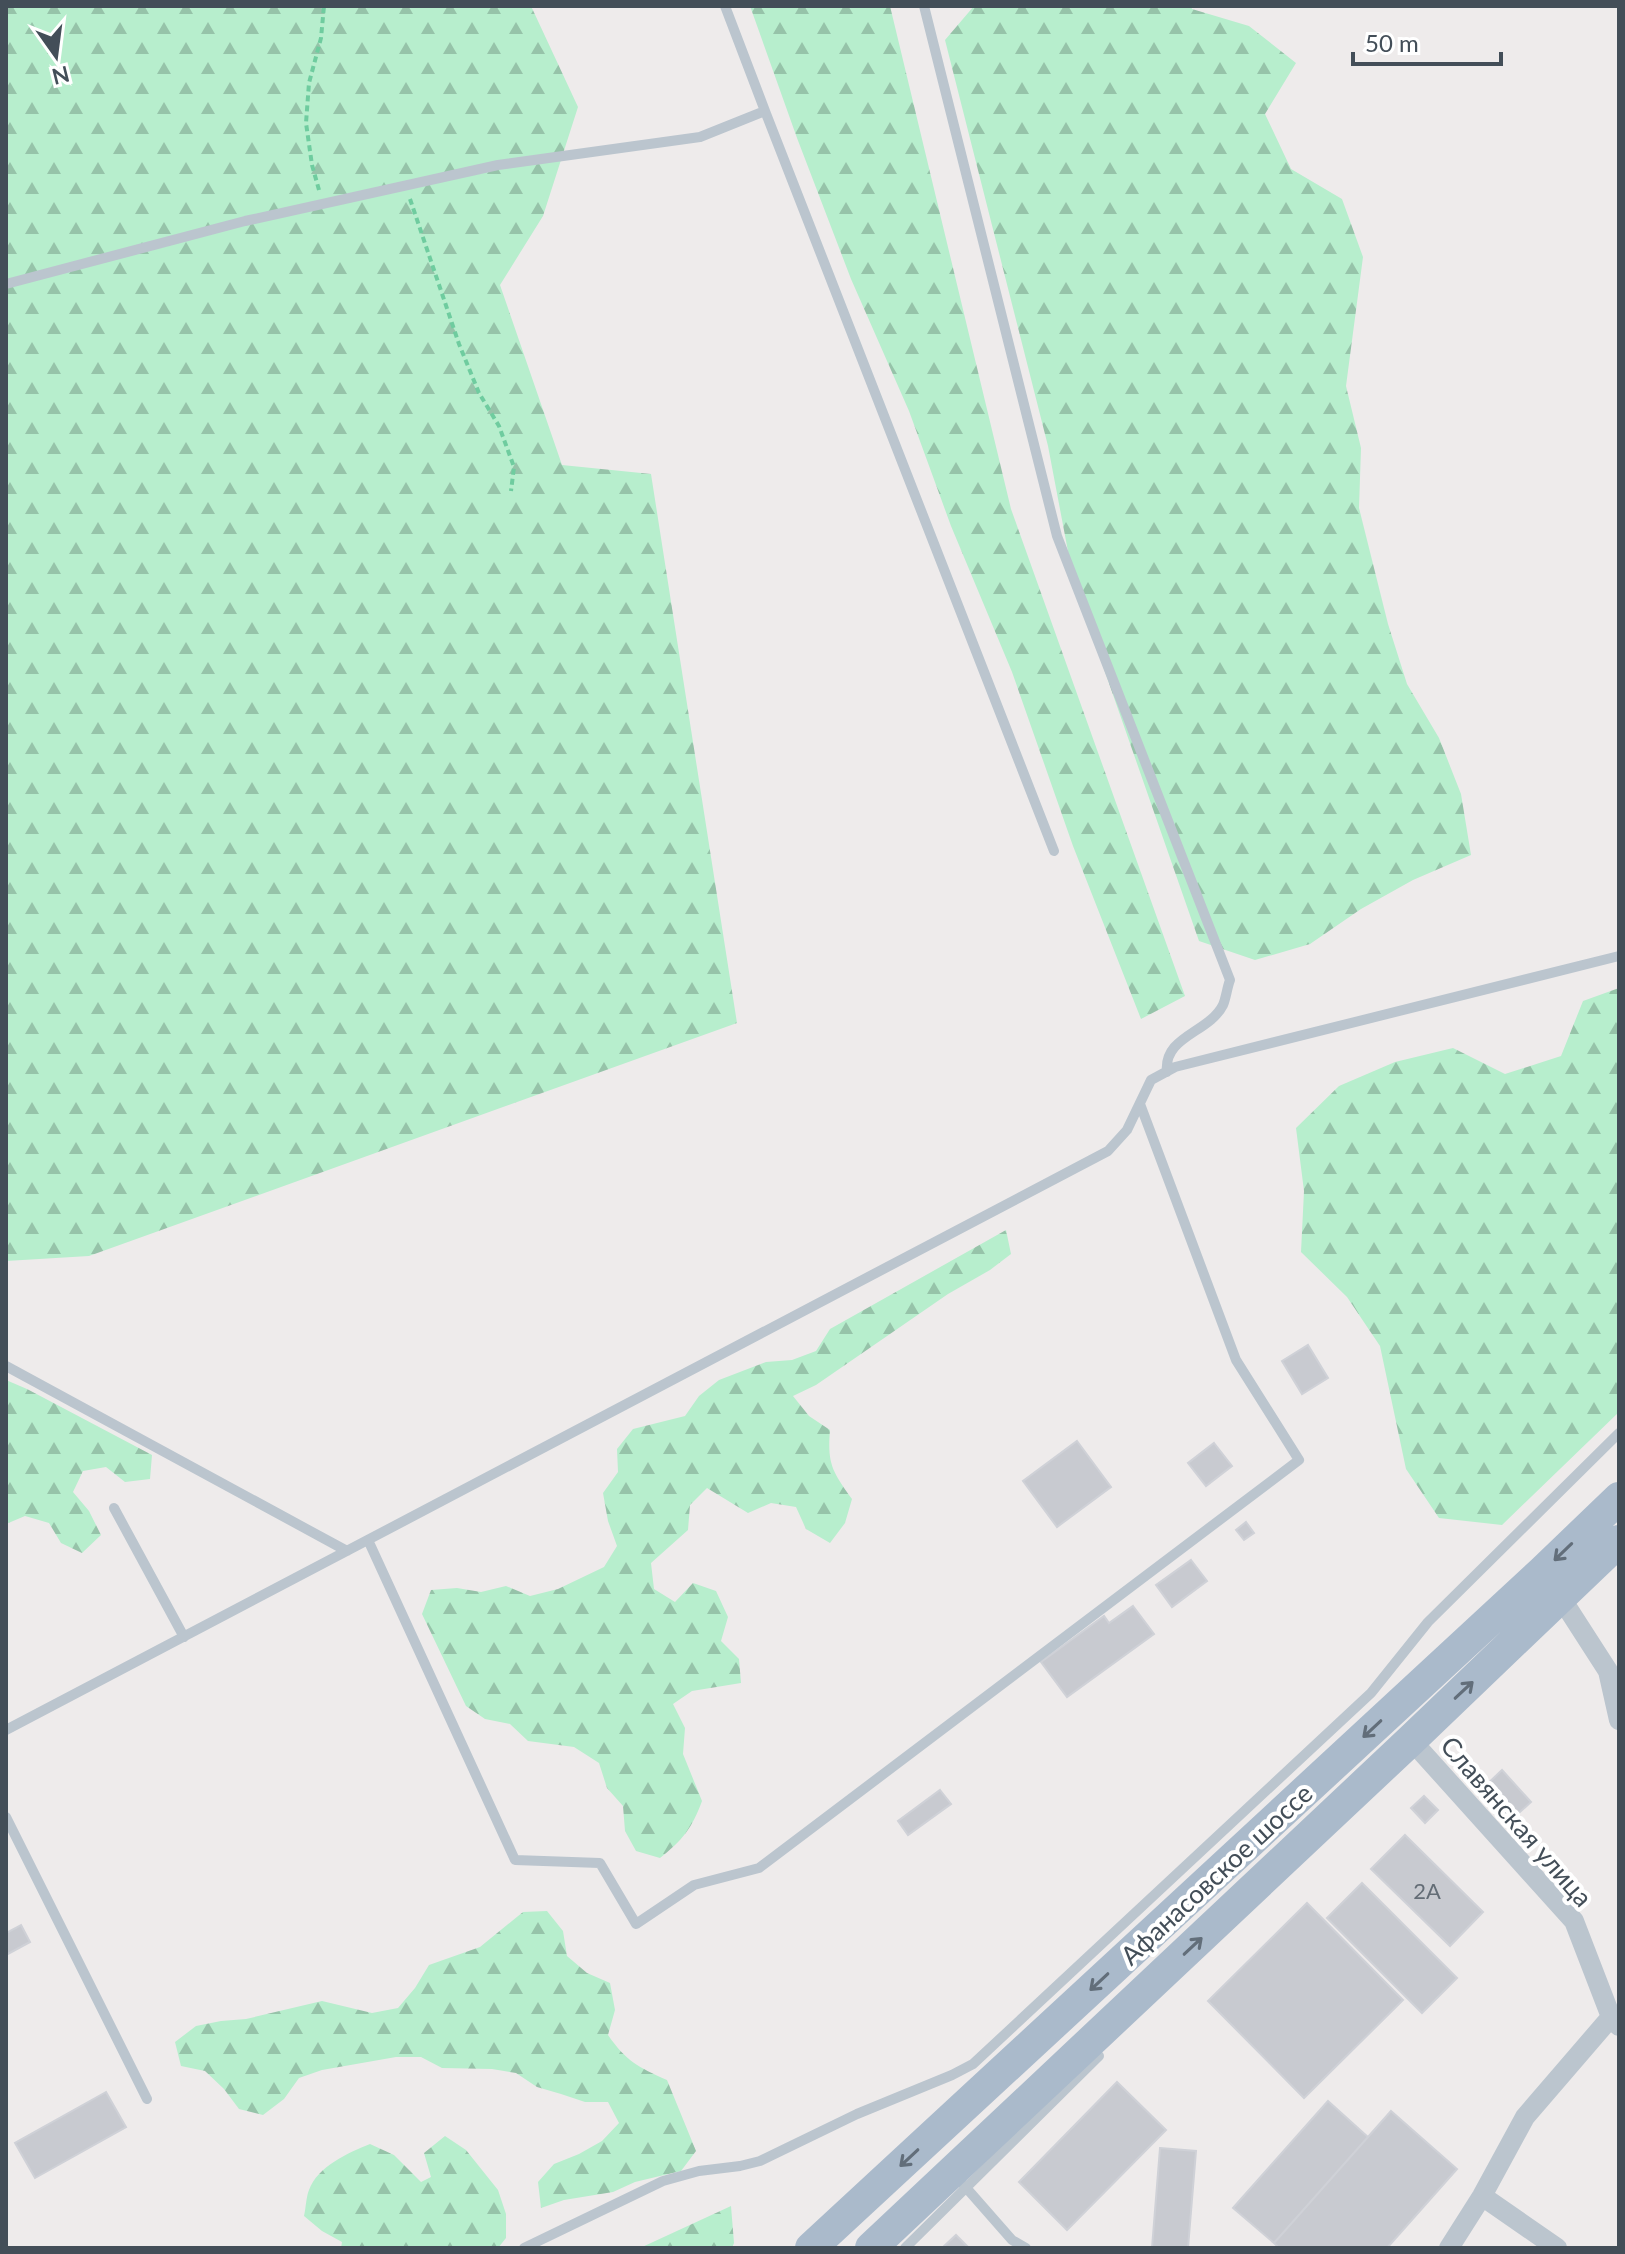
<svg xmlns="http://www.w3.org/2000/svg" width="1625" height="2254" font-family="Lato,sans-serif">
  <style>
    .forest { fill: url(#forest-firs) }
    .building { fill: #c8cad0; stroke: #cfd1d7; stroke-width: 2 }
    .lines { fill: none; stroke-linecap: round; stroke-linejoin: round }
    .path { stroke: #6fcc9f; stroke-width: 4; stroke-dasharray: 6 4; stroke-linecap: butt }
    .service { stroke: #bbc5ce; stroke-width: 10 }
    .minor { stroke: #bbc5ce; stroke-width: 20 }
    .primary { stroke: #aabacb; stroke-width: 32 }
    .oneway { stroke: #626e7a }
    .labels { text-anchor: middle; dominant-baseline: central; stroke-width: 8; stroke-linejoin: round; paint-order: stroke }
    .number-label { font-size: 22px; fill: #646d76 }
    .street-label { font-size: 26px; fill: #434e58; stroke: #fff }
  </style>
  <defs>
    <pattern id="forest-firs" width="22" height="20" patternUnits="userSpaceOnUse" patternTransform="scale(2)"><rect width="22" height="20" fill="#b7eecd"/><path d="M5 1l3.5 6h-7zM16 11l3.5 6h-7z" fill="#96c3a9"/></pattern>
  </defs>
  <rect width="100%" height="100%" fill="#eeebeb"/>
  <!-- forest -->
  <path class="forest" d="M6 6H531L578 107 543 216 500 285 562 465 651 474 737 1023 89 1256 6 1261Z
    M750 6H890L1011 509 1185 996 1141 1019 1073 846 1012 672 951 526 909 411 851 279 797 138Z
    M974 6H1191L1192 9 1249 26 1296 63 1265 114 1291 169 1342 199 1363 257 1346 386 1361 448 1359 508 1388 624 1407 684 1439 738 1461 794 1471 855 1413 880 1361 909 1310 944 1255 960 1199 941 1074 583 1048 446 945 40Z
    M1619 988V1412L1502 1525 1439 1518 1406 1469 1380 1346 1347 1297 1301 1252 1304 1191 1296 1128 1339 1086 1395 1062 1453 1048 1505 1074 1561 1056 1583 1001Z
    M1006 1230 1011 1254 990 1270 948 1294 816 1385 793 1396 809 1416 830 1430C827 1465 833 1472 852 1499L845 1523 830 1543 806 1529 796 1507 771 1503 748 1513 707 1488 690 1505 688 1530 651 1563 654 1589 675 1602 693 1583 716 1591 728 1617 721 1641 739 1659 741 1683 692 1691 673 1704 685 1728 683 1754 702 1801C692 1828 683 1840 660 1858L636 1851 625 1831 623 1806 607 1788 599 1763 574 1747 528 1741 510 1724 485 1719 466 1706 422 1614 431 1590 457 1588 481 1592 506 1586 530 1596 558 1589 604 1567 617 1546 608 1521 603 1493 618 1472 617 1449 633 1429 685 1416 699 1396 719 1380 766 1362 792 1360 816 1351 830 1329Z
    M6 1380 27 1389 152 1455 150 1479 125 1482 106 1467 83 1471 73 1492 89 1511 101 1535 82 1553 61 1543 49 1523 25 1516 6 1524Z
    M547 1911 563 1931 567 1956 587 1973 610 1983 615 2010 608 2035C626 2061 638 2067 667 2080L696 2151 681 2171 635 2182 613 2192 564 2200 541 2208 538 2182 554 2164 579 2154 602 2141 619 2123 608 2102H585L561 2094 537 2087 516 2073 492 2069 442 2068 421 2057H396L322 2070 299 2078 284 2099 263 2115 239 2109 224 2089 205 2071 181 2066 175 2042 196 2026 221 2021 246 2019 322 2001 372 2013 398 2008 415 1988 429 1965 480 1947 523 1912Z
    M445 2136 466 2150 498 2190 506 2214V2238L498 2248H341L342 2242 322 2231 304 2216C306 2208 306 2197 309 2190 318 2166 348 2153 370 2144L394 2155 421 2182 431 2177 424 2153Z
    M731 2206 734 2243 732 2248H640Z"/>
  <!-- building -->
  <path class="building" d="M1308 1345 1328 1378 1302 1394 1282 1361Z
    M1077 1441 1111 1487 1057 1527 1023 1481Z
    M1214 1443 1232 1466 1206 1486 1188 1463Z
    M1246 1522 1254 1533 1244 1540 1236 1530Z
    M1191 1560 1207 1581 1172 1607 1156 1585Z
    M1133 1606 1154 1634 1067 1697 1041 1662 1104 1616 1109 1623Z
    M1502 1770 1531 1802 1511 1820 1482 1789Z
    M940 1790 951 1804 908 1835 898 1821Z
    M1424 1796 1438 1810 1425 1823 1411 1808Z
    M1405 1835 1483 1912 1450 1946 1371 1869Z
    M1362 1883 1457 1978 1422 2013 1327 1918Z
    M1307 1903 1403 2000 1304 2098 1208 2001Z
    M21 1925 30 1942 6 1955V1933Z
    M1117 2082 1166 2130 1067 2230 1019 2182Z
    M106 2092 126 2127 35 2178 15 2143Z
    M1328 2101 1368 2137 1274 2243 1233 2208Z
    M1391 2111 1457 2169 1387 2248H1279L1274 2243Z
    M1160 2148 1196 2151 1188 2248H1152Z
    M956 2235 969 2248H942Z"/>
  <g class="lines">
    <!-- path -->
    <path class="path" d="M319 190 312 165 306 123 309 83 321 38 324 6
      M410 199 459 344 479 393 499 426 514 467 511 491"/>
    <!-- service -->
    <path class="service" d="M924 6 1057 536 1230 980C1227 988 1226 998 1223 1005 1209 1033 1163 1036 1167 1072
      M765 111 1054 851
      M6 284 245 221 498 165 700 137 765 111 725 6
      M6 1366 347 1551
      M114 1508 184 1637
      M368 1540 515 1860 600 1863 636 1924 694 1885 759 1868 1299 1460 1236 1360 1140 1104
      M6 1730 1108 1151 1127 1130 1151 1080 1175 1067 1619 956
      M6 1817 147 2099
      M962 2183 1012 2240 1026 2248
      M524 2248 663 2181 699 2171 740 2166 760 2161 857 2114 952 2075 973 2064 1371 1693 1428 1622 1619 1433
      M905 2248 1099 2056"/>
    <!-- minor -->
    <path class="minor" d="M1561 1598 1608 1671 1619 1720
      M1411 1740 1574 1921 1611 2017 1619 2026
      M1482 2196 1557 2248
      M1449 2248 1482 2196 1525 2117 1611 2017"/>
    <!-- primary -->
    <path class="primary" d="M811 2248 1542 1572 1619 1498
      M871 2248 1411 1740 1619 1541"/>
  </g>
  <!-- one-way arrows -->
  <defs><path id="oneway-shaft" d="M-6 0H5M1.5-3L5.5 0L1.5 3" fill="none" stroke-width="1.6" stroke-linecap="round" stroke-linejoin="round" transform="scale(2)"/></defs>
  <g class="oneway">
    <use href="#oneway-shaft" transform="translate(1563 1552) rotate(136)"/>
    <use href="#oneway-shaft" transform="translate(1464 1690) rotate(-43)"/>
    <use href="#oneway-shaft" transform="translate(1372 1729) rotate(137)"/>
    <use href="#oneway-shaft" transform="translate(1193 1946) rotate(-43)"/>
    <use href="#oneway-shaft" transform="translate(1099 1982) rotate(137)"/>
    <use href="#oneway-shaft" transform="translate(909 2158) rotate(137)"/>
  </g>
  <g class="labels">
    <!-- number labels -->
    <g class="number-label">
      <text x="1427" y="1890">2А</text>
    </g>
    <!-- street labels -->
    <g class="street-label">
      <text transform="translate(1517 1821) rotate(49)">Славянская улица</text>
      <text transform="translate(1216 1874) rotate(-43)">Афанасовское шоссе</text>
    </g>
  </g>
  <!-- border -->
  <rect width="1625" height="2254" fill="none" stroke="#434e58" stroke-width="16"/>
  <!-- north arrow -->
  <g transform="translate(56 56) rotate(166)" stroke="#ffffff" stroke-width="6" paint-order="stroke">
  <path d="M0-6L14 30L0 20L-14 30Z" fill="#434e58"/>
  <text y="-12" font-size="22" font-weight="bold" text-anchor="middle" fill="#434e58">N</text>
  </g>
  <!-- scale -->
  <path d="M1353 52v12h148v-12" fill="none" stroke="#434e58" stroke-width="4"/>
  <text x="1365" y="52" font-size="24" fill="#434e58" stroke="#ffffff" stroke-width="6" paint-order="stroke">50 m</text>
</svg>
